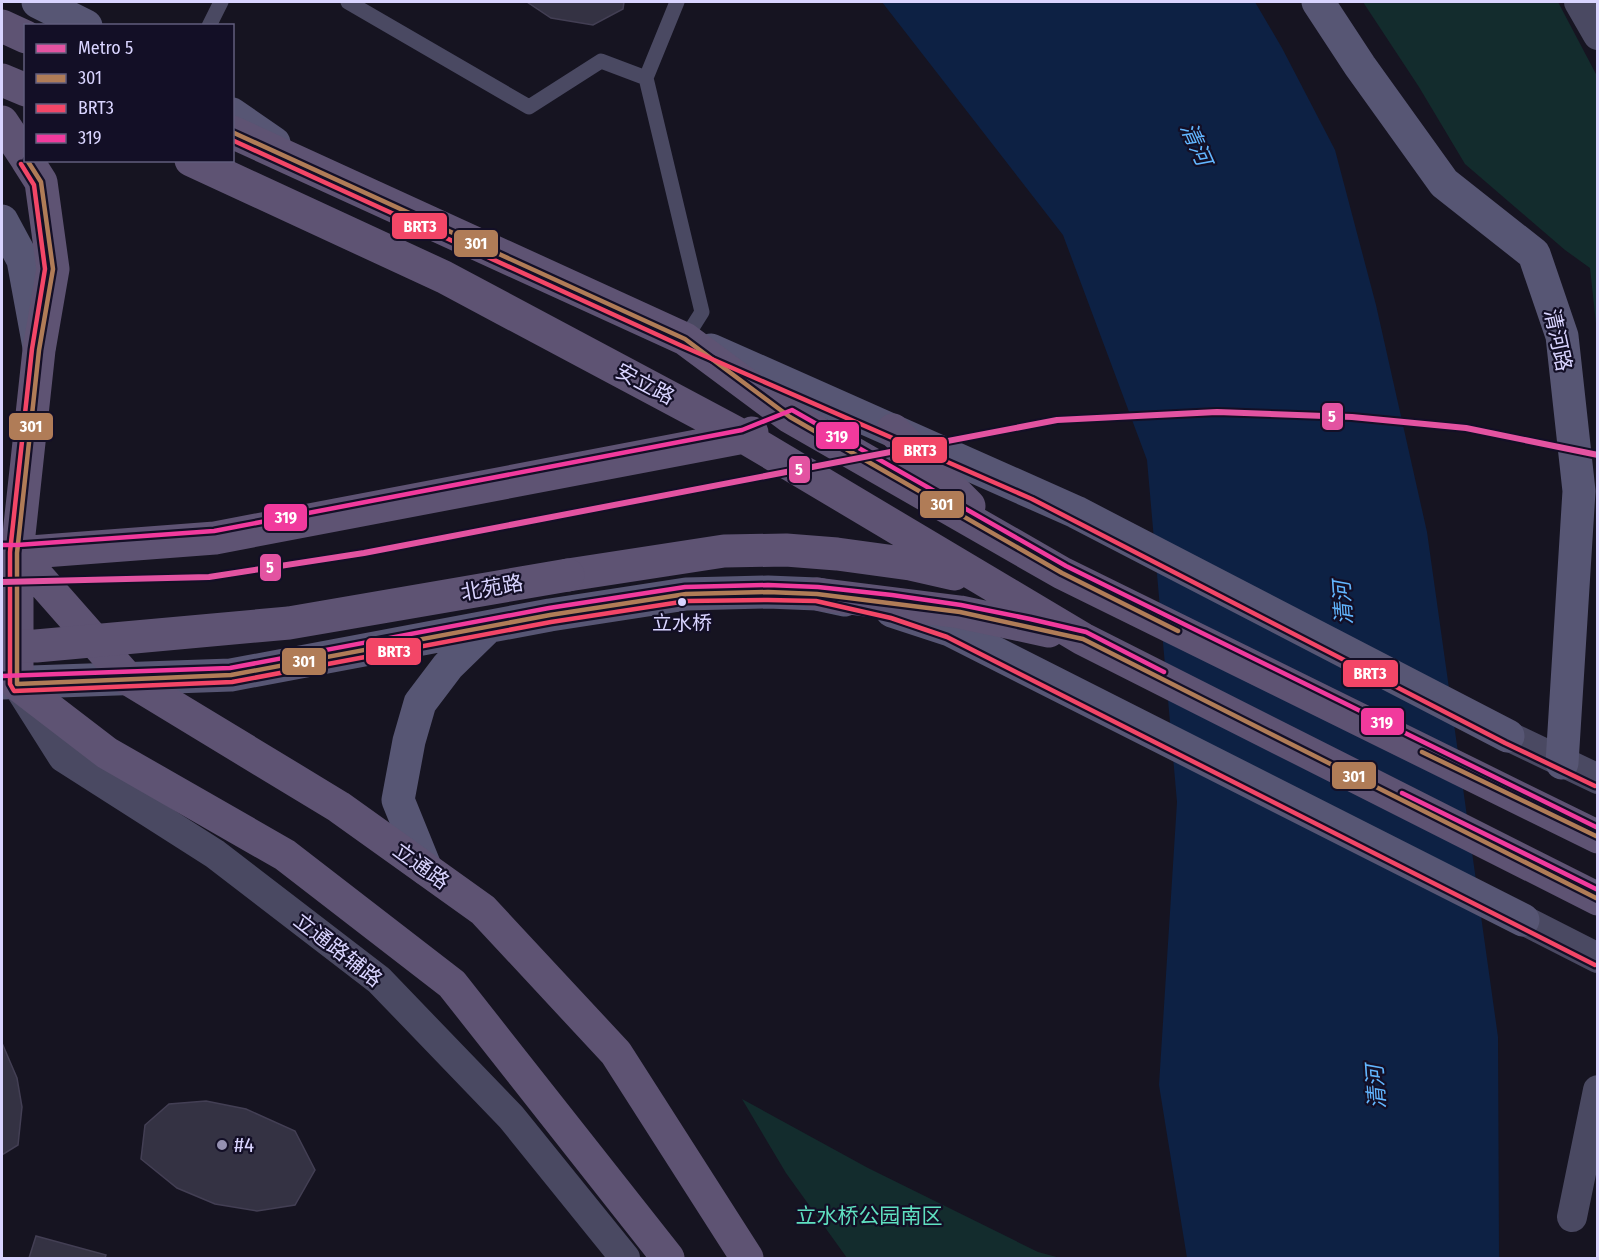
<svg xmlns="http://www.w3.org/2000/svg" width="1599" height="1260" font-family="'Fira Sans Condensed','Noto Sans SC',sans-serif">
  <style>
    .green { fill: #132c2d }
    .water { fill: #0d2144 }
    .building { fill: #343243; stroke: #433f54; stroke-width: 1.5 }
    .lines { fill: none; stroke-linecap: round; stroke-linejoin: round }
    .lane { stroke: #4a4962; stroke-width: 15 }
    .street { stroke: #4a4962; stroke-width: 30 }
    .secondary { stroke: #575674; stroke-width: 33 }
    .primary { stroke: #5e5373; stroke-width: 33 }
    .primary-bridge { stroke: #5e5373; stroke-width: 33 }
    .bus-1-casing { stroke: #130f26; stroke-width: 9 }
    .bus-2-casing { stroke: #130f26; stroke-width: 9 }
    .bus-3-casing { stroke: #130f26; stroke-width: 9 }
    .bus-1 { stroke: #b07c57; stroke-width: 4.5 }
    .bus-2 { stroke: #f34667; stroke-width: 4.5 }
    .bus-3 { stroke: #f13a9d; stroke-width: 4.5 }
    .metro-1-casing { stroke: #130f26; stroke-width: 10 }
    .metro-1 { stroke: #e353a1; stroke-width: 6 }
    .bus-dot { fill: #d9d4ff; stroke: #130f26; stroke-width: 2 }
    .poi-dot { fill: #9591b1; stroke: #130f26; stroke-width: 2 }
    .labels { text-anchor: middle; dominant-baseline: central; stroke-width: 4.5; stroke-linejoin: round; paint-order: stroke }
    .bus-label { font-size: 20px; fill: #d9d4ff; stroke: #130f26 }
    .street-label { font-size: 21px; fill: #d9d4ff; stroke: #130f26 }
    .poi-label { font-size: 21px; fill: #d9d4ff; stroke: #130f26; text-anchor: start }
    .park-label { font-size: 21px; fill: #5fe0c0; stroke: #130f26 }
    .water-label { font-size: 22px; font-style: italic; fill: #62b6ff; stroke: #130f26 }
    .line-badge { stroke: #130f26; stroke-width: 2 }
    .badge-label { font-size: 16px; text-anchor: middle; font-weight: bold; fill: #fff }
  </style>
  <rect width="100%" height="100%" fill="#161421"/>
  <!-- green -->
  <path class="green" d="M1363 2H1558L1597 76V333L1590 268 1565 250 1465 164 1419 87Z
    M742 1099 868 1168 1038 1252 1060 1258H847L786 1173Z"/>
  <!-- water -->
  <path class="water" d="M882 2H1255L1282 48 1335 150 1376 305 1427 532 1498 1037 1499 1258H1187L1159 1085 1177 802 1147 460 1063 235Z"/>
  <!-- building -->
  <path class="building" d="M527 2H624L623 9 593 25 551 18Z
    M2 1043 17 1078 22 1107 18 1145 2 1155Z
    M206 1101 246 1109 295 1131 315 1170 295 1205 257 1211 215 1204 177 1188 141 1159 145 1125 169 1104Z
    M36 1236 106 1255 105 1258H29Z"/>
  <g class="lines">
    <!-- lane -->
    <path class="lane" d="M348 2 529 107 601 61 646 78
      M677 2 646 78 702 312 685 339
      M209 26 221 2"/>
    <!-- street -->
    <path class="street" d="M1579 2 1598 35
      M20 689 63 757 215 854 379 980 511 1117 625 1258
      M1508 736 1598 779
      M1523 920 1598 958
      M1572 1217 1598 1090"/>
    <!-- secondary -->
    <path class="secondary" d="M38 2 86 26
      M1318 2 1360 66 1444 183 1534 254 1562 336 1579 491 1562 763
      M232 114 274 143
      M2 221 23 260 39 347
      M711 350 1076 512 1508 736
      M892 611 950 630 1523 920
      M2 683 231 675 550 615 686 594 768 592 817 594 845 600
      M426 869 398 800 409 741 420 703 448 666 488 627"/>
    <!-- primary -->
    <path class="primary" d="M2 26 26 37
      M2 80 26 90
      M2 122 26 158
      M232 132 685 339 790 417 1062 573 1598 837
      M27 160 41 182 53 269 39 350 17 553V684L107 753 285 855 452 984 668 1258
      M191 160 444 277 744 437 1083 639 1598 899
      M893 430 969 506
      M2 552 17 553 215 538 744 437 752 433
      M17 553 128 679 339 807 483 910 616 1053 747 1258
      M568 575 724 551 786 550 837 554 910 564 954 574
      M817 594 960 612 1049 631"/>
    <!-- primary-bridge -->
    <path class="primary-bridge" d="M2 646H36L289 623 568 575"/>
    <defs>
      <path id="bus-1" d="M232 132 685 339 790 417 1062 573 1178 631
        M27 160 41 182 53 269 39 350 17 553V684L231 675 550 615 686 594 768 592 817 594 960 612 1083 639 1598 899
        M1422 752 1598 837"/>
      <path id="bus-2" d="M232 140 682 346 1032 499 1505 743 1595 786
        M21 164 34 185 45 269 32 349 10 552V684L14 691 232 682 551 622 687 601 768 600 816 601 891 618 947 637 1595 965"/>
      <path id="bus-3" d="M2 545H17L214 531 742 430 792 410 1066 566 1598 828
        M2 676 230 668 549 608 685 587 768 585 818 587 892 595 961 605 1030 619 1086 632 1164 672
        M1402 793 1598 890"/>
    </defs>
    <!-- bus-1 casing -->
    <use href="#bus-1" class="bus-1-casing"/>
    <!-- bus-2 casing -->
    <use href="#bus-2" class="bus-2-casing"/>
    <!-- bus-3 casing -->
    <use href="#bus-3" class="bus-3-casing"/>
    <!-- bus-1 -->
    <use href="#bus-1" class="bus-1"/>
    <!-- bus-2 -->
    <use href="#bus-2" class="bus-2"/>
    <!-- bus-3 -->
    <use href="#bus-3" class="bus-3"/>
    <defs>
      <path id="metro-1" d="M2 582 209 577 364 553 1057 420 1217 412 1352 417 1466 428 1598 455"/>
    </defs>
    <!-- metro-1 casing -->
    <use href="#metro-1" class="metro-1-casing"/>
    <!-- metro-1 -->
    <use href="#metro-1" class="metro-1"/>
  </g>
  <!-- markers -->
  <circle class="bus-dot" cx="682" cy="602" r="5"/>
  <circle class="poi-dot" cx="222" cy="1145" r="6"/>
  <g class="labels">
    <!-- bus labels -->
    <g class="bus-label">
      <text x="682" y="623">立水桥</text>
    </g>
    <!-- street labels -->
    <g class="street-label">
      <text transform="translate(1558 340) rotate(78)">清河路</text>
      <text transform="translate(645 384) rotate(28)">安立路</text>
      <text transform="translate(492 588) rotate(-10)">北苑路</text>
      <text transform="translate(421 866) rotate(36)">立通路</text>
      <text transform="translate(338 950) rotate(38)">立通路辅路</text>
    </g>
    <!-- poi labels -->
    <g class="poi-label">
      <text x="234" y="1145">#4</text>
    </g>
    <!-- park labels -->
    <g class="park-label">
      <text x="869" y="1216">立水桥公园南区</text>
    </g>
    <!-- water labels -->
    <g class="water-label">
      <text transform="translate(1196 144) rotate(66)">清河</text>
      <text transform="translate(1343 603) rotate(-94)">清河</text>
      <text transform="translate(1376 1087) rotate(-94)">清河</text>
    </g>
  </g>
  <g class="line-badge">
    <rect x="391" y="212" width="57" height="28" rx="6" fill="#f34667"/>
    <rect x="453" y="229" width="46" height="29" rx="6" fill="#b07c57"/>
    <rect x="1321" y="402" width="23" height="29" rx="6" fill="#e353a1"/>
    <rect x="8" y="412" width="46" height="29" rx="6" fill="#b07c57"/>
    <rect x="815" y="421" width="45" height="29" rx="6" fill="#f13a9d"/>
    <rect x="891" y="436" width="57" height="28" rx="6" fill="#f34667"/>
    <rect x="788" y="455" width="23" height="29" rx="6" fill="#e353a1"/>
    <rect x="919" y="490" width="46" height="29" rx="6" fill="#b07c57"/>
    <rect x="263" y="503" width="45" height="29" rx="6" fill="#f13a9d"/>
    <rect x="259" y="553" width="23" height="29" rx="6" fill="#e353a1"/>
    <rect x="365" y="637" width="57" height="29" rx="6" fill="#f34667"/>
    <rect x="281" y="647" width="46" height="29" rx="6" fill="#b07c57"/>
    <rect x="1342" y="659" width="57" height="29" rx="6" fill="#f34667"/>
    <rect x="1360" y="707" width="45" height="29" rx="6" fill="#f13a9d"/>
    <rect x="1331" y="761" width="46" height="29" rx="6" fill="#b07c57"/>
  </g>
  <g class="badge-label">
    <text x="420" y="232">BRT3</text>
    <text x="476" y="249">301</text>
    <text x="1332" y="422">5</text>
    <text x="31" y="432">301</text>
    <text x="837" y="442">319</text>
    <text x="920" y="456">BRT3</text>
    <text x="799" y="475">5</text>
    <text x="942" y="510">301</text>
    <text x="286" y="523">319</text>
    <text x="270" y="573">5</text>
    <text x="394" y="657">BRT3</text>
    <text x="304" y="667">301</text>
    <text x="1370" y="679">BRT3</text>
    <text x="1382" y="728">319</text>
    <text x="1354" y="782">301</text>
  </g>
  <!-- border -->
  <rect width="1599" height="1260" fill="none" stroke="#d9d4ff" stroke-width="6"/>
  <!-- legend -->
  <rect x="24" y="24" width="210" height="138" fill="#130f26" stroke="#625e7d" stroke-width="1.5"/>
  <rect x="36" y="44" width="30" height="9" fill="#e353a1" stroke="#625e7d" stroke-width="1.5"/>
  <text x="78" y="54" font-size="18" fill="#d9d4ff">Metro 5</text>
  <rect x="36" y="74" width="30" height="9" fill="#b07c57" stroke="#625e7d" stroke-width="1.5"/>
  <text x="78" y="84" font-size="18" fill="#d9d4ff">301</text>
  <rect x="36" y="104" width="30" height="9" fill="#f34667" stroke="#625e7d" stroke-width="1.5"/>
  <text x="78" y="114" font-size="18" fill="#d9d4ff">BRT3</text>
  <rect x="36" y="134" width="30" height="9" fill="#f13a9d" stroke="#625e7d" stroke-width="1.5"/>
  <text x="78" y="144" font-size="18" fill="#d9d4ff">319</text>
</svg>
